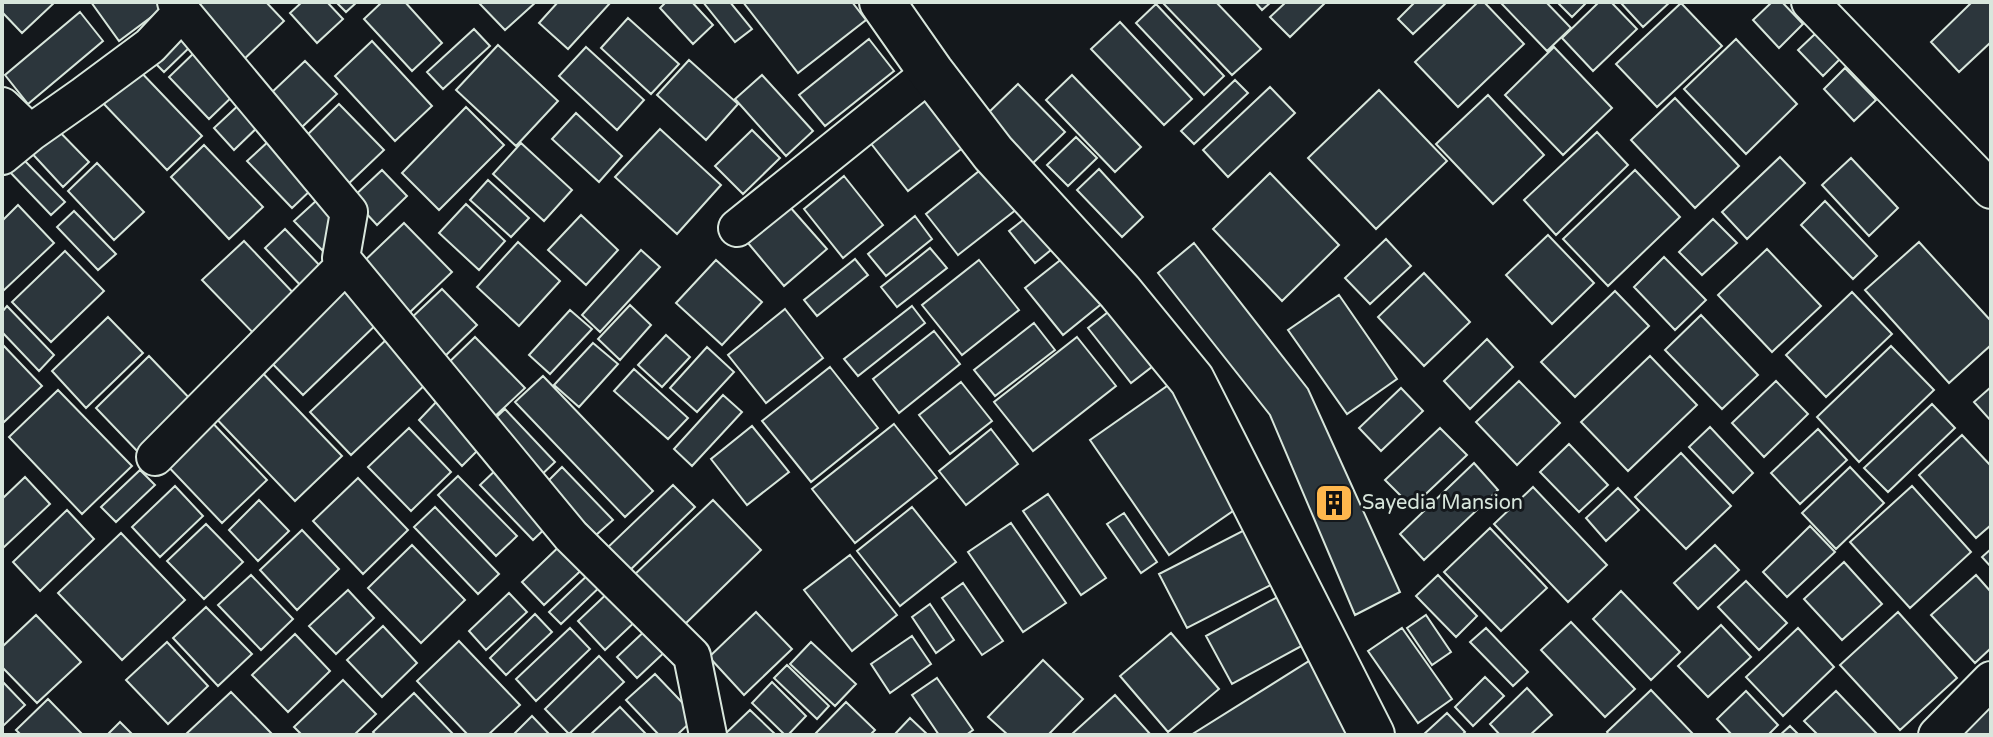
<svg xmlns="http://www.w3.org/2000/svg" width="1993" height="737" font-family="'Varela Round',sans-serif">
  <style>
    .building { fill: #2c363c; stroke: #d8e6dc; stroke-width: 2 }
    .lines { fill: none; stroke-linecap: round; stroke-linejoin: round }
    .street-casing { stroke: #d8e6dc; stroke-width: 40 }
    .secondary-casing { stroke: #d8e6dc; stroke-width: 48 }
    .street { stroke: #14181c; stroke-width: 36 }
    .secondary { stroke: #14181c; stroke-width: 44 }
    .labels { text-anchor: middle; dominant-baseline: central; stroke-width: 6; stroke-linejoin: round; paint-order: stroke }
    .poi-label { font-size: 20px; fill: #d8e6dc; stroke: #14181c; text-anchor: start }
  </style>
  <rect width="100%" height="100%" fill="#14181c"/>
  <!-- building -->
  <path class="building" d="M2 2H55L22 33 2 12Z
    M91 2H157L162 9 119 41Z
    M195 2H266L284 21 239 64Z
    M302 2H327L343 19 317 43 290 13Z
    M336 2H357L346 12Z
    M382 2H405L442 43 412 71 364 19Z
    M478 2H536L505 30Z
    M558 2H611L568 49 539 23Z
    M666 2H692L713 25 693 44 660 8Z
    M703 2H730L752 29 735 42Z
    M743 2H852L866 20 798 73Z
    M1162 2H1216L1261 49 1232 75Z
    M1255 2H1271L1262 10Z
    M1286 2H1326L1290 37 1270 17Z
    M1415 2H1447L1413 34 1398 19Z
    M1478 2H1484L1524 44 1458 107 1415 62Z
    M1500 2H1546L1571 28 1547 51Z
    M1557 2H1587L1572 17Z
    M1599 2H1611L1637 29 1593 71 1562 38Z
    M1620 2H1670L1643 27Z
    M1772 2H1782L1803 24 1779 48 1753 20Z
    M1972 2H1991V42L1959 72 1931 42Z
    M1681 3 1722 46 1657 107 1616 64Z
    M1156 4 1224 76 1204 95 1136 23Z
    M80 12 103 41 28 104 5 75Z
    M628 18 679 64 651 94 601 48Z
    M1120 22 1192 99 1164 125 1091 49Z
    M177 27 193 44 164 72 147 55Z
    M474 29 490 46 443 89 427 72Z
    M1815 34 1840 59 1823 76 1798 50Z
    M869 39 894 71 825 126 799 95Z
    M1736 39 1797 104 1746 154 1684 89Z
    M372 41 432 106 395 141 335 76Z
    M498 45 558 101 516 146 456 90Z
    M586 47 644 100 617 130 559 76Z
    M1554 47 1612 108 1563 155 1505 95Z
    M197 50 237 92 209 119 169 77Z
    M689 60 738 104 706 140 657 95Z
    M305 61 337 94 302 127 270 94Z
    M137 68 202 136 167 170 102 102Z
    M1845 68 1876 100 1854 121 1824 89Z
    M762 75 813 131 786 156 735 99Z
    M1072 75 1141 147 1115 172 1046 100Z
    M1235 80 1248 93 1194 144 1181 131Z
    M923 84 970 142 908 191 862 132Z
    M1018 84 1065 132 1032 164 986 115Z
    M1270 87 1295 113 1228 177 1203 150Z
    M1379 90 1447 161 1376 229 1308 158Z
    M1488 95 1544 155 1493 204 1436 144Z
    M1675 98 1739 166 1695 208 1631 140Z
    M243 101 263 122 234 150 214 128Z
    M339 104 384 150 345 187 301 141Z
    M466 107 504 145 439 210 402 173Z
    M576 113 622 156 599 182 552 139Z
    M52 124 89 162 63 187 27 148Z
    M660 129 721 185 677 234 615 177Z
    M752 130 780 158 743 194 715 166Z
    M1597 132 1628 165 1556 235 1524 200Z
    M1076 137 1097 158 1068 186 1047 165Z
    M270 140 314 187 292 208 247 161Z
    M521 143 572 190 544 221 493 174Z
    M204 145 263 207 229 239 171 177Z
    M1780 157 1805 183 1747 239 1722 212Z
    M22 158 65 202 51 215 8 170Z
    M1851 158 1898 208 1869 236 1822 185Z
    M97 163 144 212 114 240 68 191Z
    M984 167 1017 209 958 255 926 214Z
    M1099 169 1143 217 1122 237 1077 190Z
    M382 170 407 196 377 225 352 198Z
    M1635 170 1680 217 1608 286 1563 239Z
    M1270 173 1339 245 1282 301 1213 229Z
    M844 176 883 225 843 258 804 209Z
    M488 180 529 218 511 237 470 200Z
    M317 200 345 229 322 250 294 221Z
    M1825 201 1877 256 1853 279 1801 225Z
    M466 204 505 241 479 270 439 233Z
    M18 205 54 243 2 292V221Z
    M790 207 827 249 784 286 748 243Z
    M1037 209 1062 241 1035 263 1009 231Z
    M74 211 116 254 98 270 57 227Z
    M581 215 618 250 586 285 548 250Z
    M915 216 932 239 886 276 868 254Z
    M1713 219 1737 243 1702 275 1679 252Z
    M404 223 452 272 408 314 360 265Z
    M285 229 324 270 304 289 265 248Z
    M1548 235 1594 283 1552 324 1506 275Z
    M1386 239 1411 266 1370 304 1345 278Z
    M244 241 299 299 258 338 202 280Z
    M518 242 560 281 519 326 477 287Z
    M1919 242 1991 321V345L1949 383 1865 290Z
    M1194 243 1308 389 1400 592 1355 615 1270 415 1158 273Z
    M930 248 947 268 897 307 881 287Z
    M1767 249 1821 306 1772 352 1718 295Z
    M641 250 660 267 600 332 582 315Z
    M65 251 104 291 51 342 12 302Z
    M1068 254 1105 301 1063 335 1025 288Z
    M1664 257 1706 300 1675 330 1634 287Z
    M855 259 868 275 817 316 804 300Z
    M716 260 762 302 722 345 676 303Z
    M979 260 1019 310 962 355 922 305Z
    M1424 273 1470 322 1424 366 1378 317Z
    M344 277 383 318 303 395 263 354Z
    M442 289 477 325 442 359 407 322Z
    M1615 291 1649 326 1575 397 1541 362Z
    M1852 292 1892 334 1826 397 1786 355Z
    M1339 295 1397 379 1347 414 1288 330Z
    M1122 301 1166 356 1131 383 1088 328Z
    M630 305 651 325 620 360 598 339Z
    M7 306 54 355 39 371 2 332V312Z
    M912 306 925 323 858 376 844 359Z
    M785 309 823 358 766 403 728 355Z
    M570 310 592 329 550 374 529 355Z
    M1701 315 1758 375 1722 409 1665 350Z
    M108 317 143 353 86 408 52 371Z
    M1034 323 1055 350 995 396 974 370Z
    M934 331 960 364 899 413 873 379Z
    M666 335 690 357 662 387 638 365Z
    M475 337 525 388 491 420 442 369Z
    M1077 337 1116 386 1033 451 994 402Z
    M388 338 429 381 351 455 310 412Z
    M1487 339 1513 367 1470 409 1444 381Z
    M593 343 618 364 579 407 554 385Z
    M3 345 42 386 4 422 2 420Z
    M1891 346 1934 390 1859 462 1817 417Z
    M707 347 734 372 697 412 670 388Z
    M149 356 195 404 141 455 96 408Z
    M1650 356 1697 405 1628 471 1581 422Z
    M256 366 342 456 295 501 209 411Z
    M830 367 878 428 811 482 762 421Z
    M634 369 688 418 668 439 614 391Z
    M543 376 653 491 625 517 515 402Z
    M1519 381 1560 423 1517 465 1476 422Z
    M1776 381 1808 414 1764 457 1732 423Z
    M961 382 992 421 950 454 919 415Z
    M1170 384 1249 500 1169 555 1090 440Z
    M1991 387V421L1974 402Z
    M1401 388 1423 411 1381 451 1359 428Z
    M58 390 132 466 82 514 9 437Z
    M723 395 742 412 692 466 674 449Z
    M439 399 483 445 462 466 419 420Z
    M1932 404 1955 428 1888 492 1864 468Z
    M505 409 555 462 536 480 486 427Z
    M206 416 267 480 222 523 161 459Z
    M894 424 937 478 855 543 812 489Z
    M752 426 789 472 747 505 711 459Z
    M1710 427 1753 473 1733 493 1689 447Z
    M409 428 451 472 411 511 368 467Z
    M1440 428 1467 455 1412 507 1385 480Z
    M991 429 1018 464 966 505 939 471Z
    M1818 429 1847 460 1800 504 1771 473Z
    M1962 435 1991 466V525L1976 538 1919 475Z
    M1569 444 1608 485 1579 512 1540 472Z
    M1681 453 1731 506 1686 549 1635 497Z
    M1474 463 1498 490 1424 560 1400 534Z
    M501 465 553 521 533 540 480 485Z
    M562 467 613 520 596 535 546 483Z
    M1850 467 1884 503 1836 549 1802 513Z
    M140 470 155 485 116 522 101 507Z
    M458 476 517 536 496 556 438 495Z
    M25 477 50 504 2 549V499Z
    M358 478 408 530 363 574 313 521Z
    M673 485 695 507 626 574 604 551Z
    M175 486 203 516 160 557 132 527Z
    M1912 486 1971 552 1910 608 1850 542Z
    M1533 487 1607 565 1568 602 1494 524Z
    M1618 488 1639 510 1606 541 1586 518Z
    M1048 494 1106 578 1081 595 1023 511Z
    M259 500 289 531 258 561 229 530Z
    M713 500 761 550 682 627 633 576Z
    M435 507 499 574 478 594 414 527Z
    M912 507 956 562 900 606 857 551Z
    M67 510 94 539 40 591 13 562Z
    M1124 513 1157 562 1141 573 1107 524Z
    M1262 521 1290 575 1187 628 1159 574Z
    M1011 523 1066 603 1023 632 968 552Z
    M206 524 243 562 204 599 167 561Z
    M1810 526 1835 552 1787 597 1763 572Z
    M1490 528 1547 588 1501 631 1444 572Z
    M302 530 339 569 297 610 260 570Z
    M121 533 185 600 122 660 58 593Z
    M566 540 589 563 544 605 522 582Z
    M412 545 465 600 421 643 368 588Z
    M1715 545 1739 570 1698 609 1674 583Z
    M1991 549V567L1982 557Z
    M850 555 897 615 852 651 804 590Z
    M1844 562 1882 604 1842 640 1804 599Z
    M593 570 605 582 561 624 549 612Z
    M251 575 293 619 261 650 218 605Z
    M1438 575 1477 616 1456 637 1416 596Z
    M1976 575 1991 592V648L1975 663 1931 615Z
    M1746 581 1787 623 1759 650 1718 607Z
    M963 583 1003 641 982 655 942 598Z
    M613 588 640 617 605 650 578 621Z
    M1292 589 1318 637 1232 684 1206 636Z
    M348 590 374 618 336 654 309 626Z
    M1621 591 1680 652 1651 680 1593 619Z
    M509 593 527 612 486 650 469 631Z
    M930 604 954 640 936 653 912 617Z
    M206 607 252 654 218 686 173 638Z
    M756 612 792 649 744 695 709 657Z
    M1898 612 1957 678 1900 730 1840 665Z
    M535 614 552 632 506 675 490 658Z
    M36 615 81 662 37 703 2 667V647Z
    M1426 615 1451 652 1432 665 1407 628Z
    M1571 622 1635 689 1605 717 1541 650Z
    M1721 625 1751 657 1708 697 1678 666Z
    M383 626 417 663 382 697 347 660Z
    M649 627 669 648 637 678 617 657Z
    M570 628 590 649 536 701 516 679Z
    M1402 628 1452 699 1418 723 1368 651Z
    M1486 628 1528 672 1513 686 1470 642Z
    M1798 628 1834 667 1783 716 1746 677Z
    M1171 633 1219 689 1168 732 1120 676Z
    M295 634 330 671 288 712 252 675Z
    M912 636 931 664 890 693 871 664Z
    M459 641 520 705 488 735H468L417 681Z
    M167 642 208 686 168 724 126 680Z
    M811 642 856 684 835 706 790 664Z
    M1325 651 1377 735H1191Z
    M599 656 624 682 569 734 545 709Z
    M1043 660 1083 699 1048 735H1008L988 717Z
    M787 665 829 706 817 719 774 678Z
    M655 674 696 717 677 735H659L626 700Z
    M1485 677 1504 696 1473 726 1455 707Z
    M937 678 973 730 966 735H939L912 695Z
    M343 680 376 714 354 735H302L294 727Z
    M2 681 25 705 2 727Z
    M772 682 806 716 788 735H785L752 703Z
    M1527 688 1552 715 1530 735H1500L1490 724Z
    M1651 690 1694 735H1609L1607 732Z
    M1746 691 1778 725 1768 735H1732L1717 719Z
    M1836 691 1878 735H1818L1804 721Z
    M231 692 273 735H185Z
    M414 693 454 735H376L373 732Z
    M1115 695 1151 735H1073L1072 734Z
    M48 699 83 735H21L16 730Z
    M846 702 875 730 870 735H814Z
    M1991 702V735H1955Z
    M620 707 646 734 590 735Z
    M750 710 776 735H724Z
    M1447 713 1465 732 1462 735H1423Z
    M532 716 550 735H513Z
    M910 718 928 735H894Z
    M120 722 133 735H107Z
    M1790 726 1799 735H1780Z"/>
  <g class="lines">
    <defs>
      <path id="street" d="M1810 2 1991 190
        M182 12 349 212 341 258 346 264 571 536 692 656 708 735
        M2 106 30 133
        M2 156 30 133 84 95 150 46 182 12 176 2
        M737 228 931 72
        M155 457 346 264
        M1937 735 1991 680"/>
      <path id="secondary" d="M882 2 931 72 993 153 1120 292 1192 380 1372 735"/>
    </defs>
    <!-- street casing -->
    <use href="#street" class="street-casing"/>
    <!-- secondary casing -->
    <use href="#secondary" class="secondary-casing"/>
    <!-- street -->
    <use href="#street" class="street"/>
    <!-- secondary -->
    <use href="#secondary" class="secondary"/>
  </g>
  <!-- icons -->
  <defs>
    <symbol id="building-square" viewBox="-11 -11 22 22"><rect x="-9" y="-9" width="18" height="18" rx="4" fill="#ffb74d" stroke="#14181c"/><path d="M-4-6H4V6H1V3H-1V6H-4ZM-2.5-4.3h1.7v1.8h-1.7ZM.8-4.3h1.7v1.8H.8ZM-2.5-1h1.7V.8h-1.7ZM.8-1h1.7V.8H.8Z" fill="#111"/></symbol>
  </defs>
  <g fill-rule="evenodd">
    <use href="#building-square" x="1312" y="481" width="44" height="44"/>
  </g>
  <g class="labels">
    <!-- poi labels -->
    <g class="poi-label">
      <text x="1362" y="503">Sayedia Mansion</text>
    </g>
  </g>
  <!-- border -->
  <rect width="1993" height="737" fill="none" stroke="#d8e6dc" stroke-width="8"/>
</svg>
